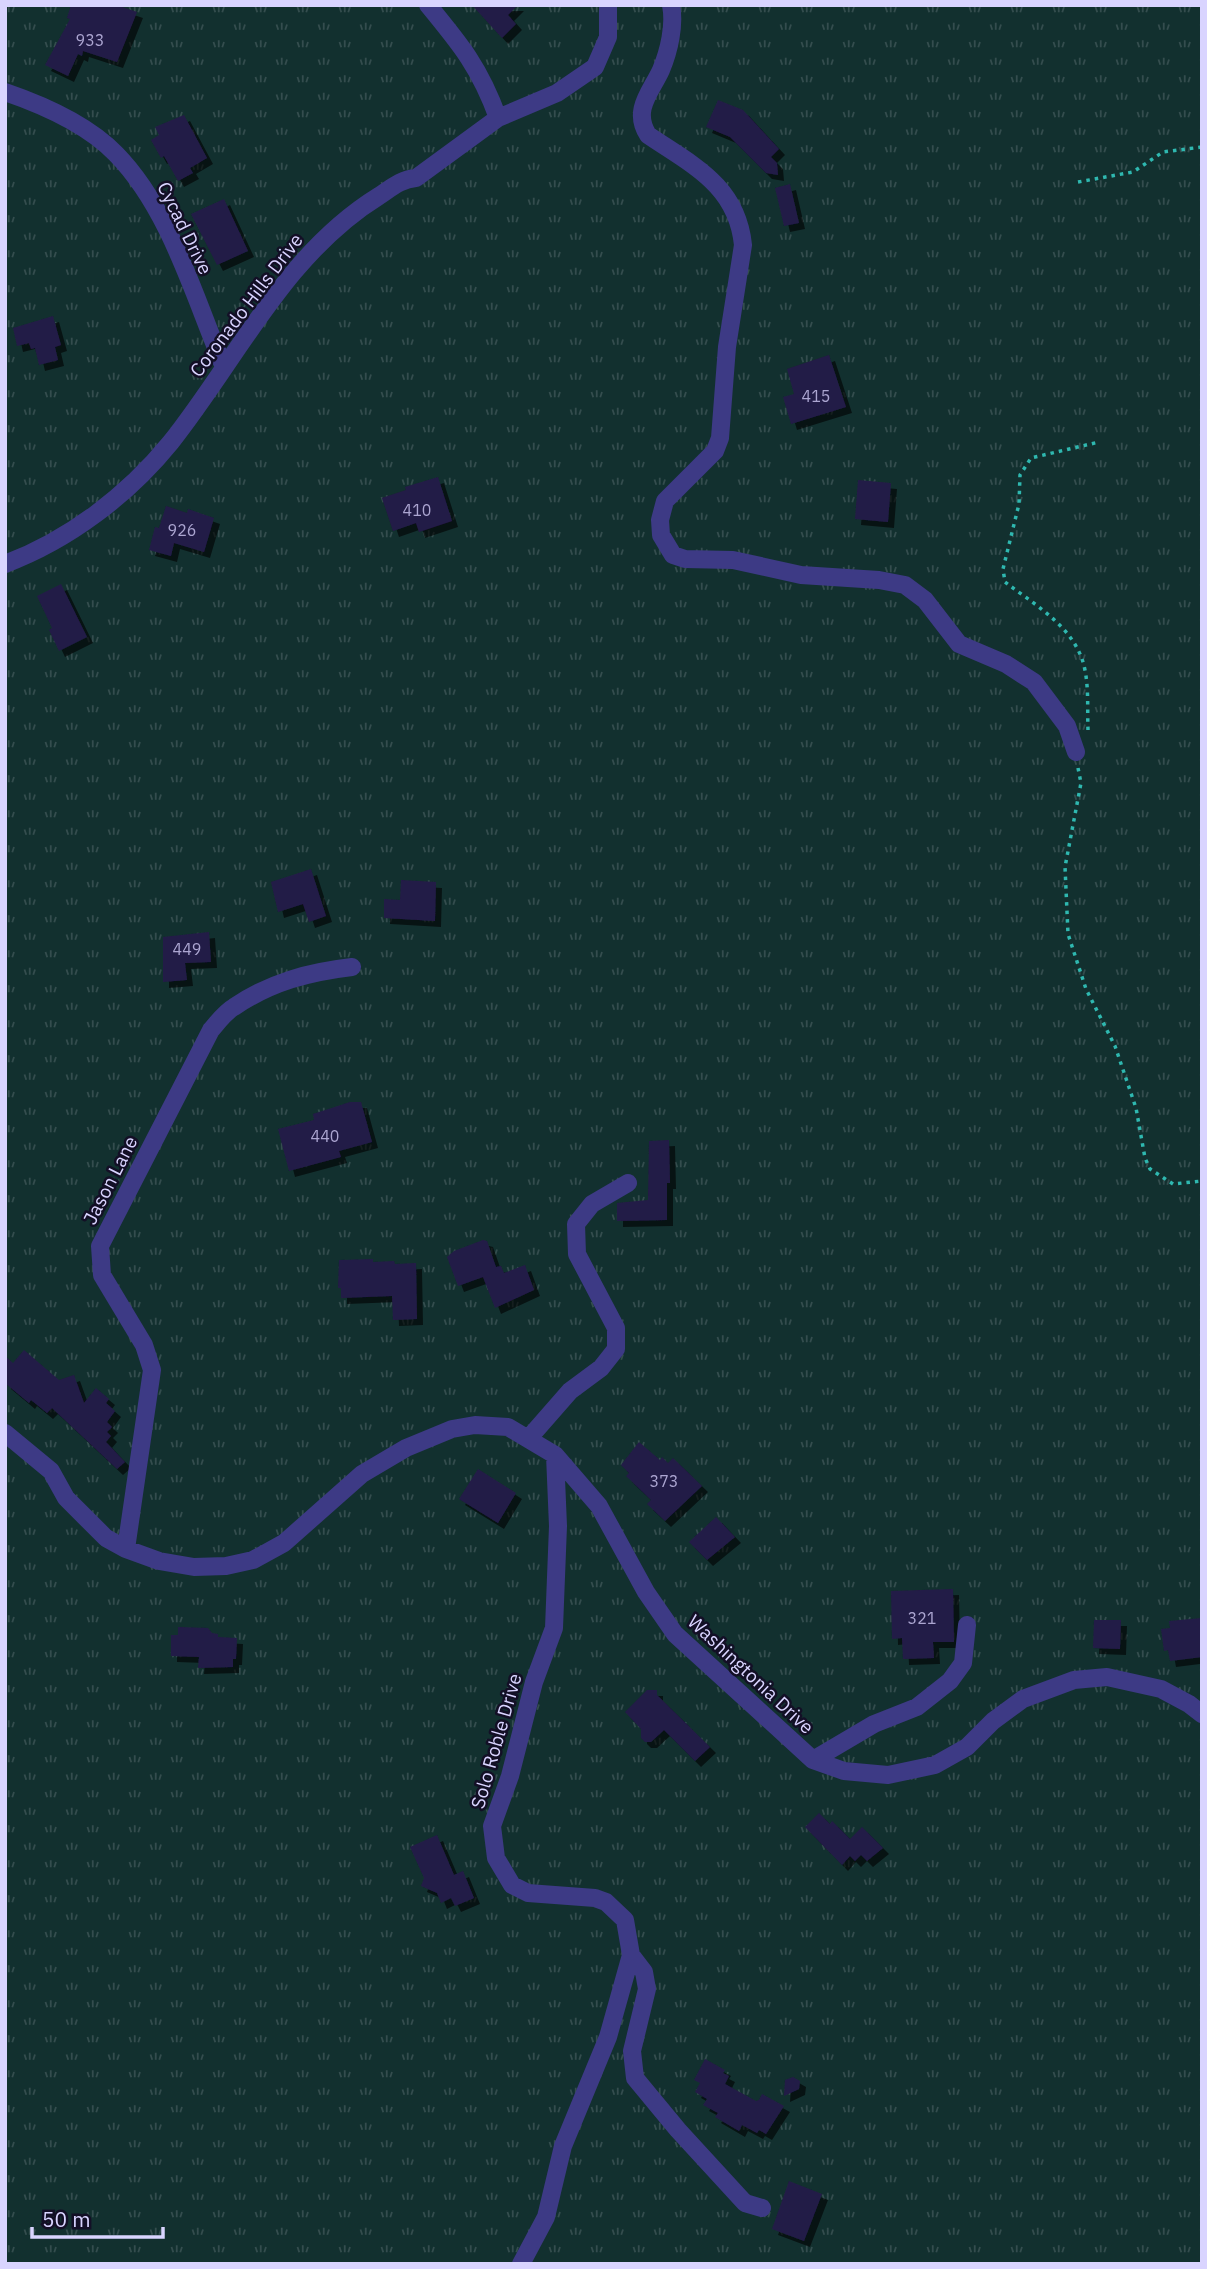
<svg xmlns="http://www.w3.org/2000/svg" width="1207" height="2269" font-family="'IBM Plex Sans',sans-serif">
  <style>
    .grass { fill: url(#grass-tufts) }
    .building { fill: #241b47; filter: url(#shadow) }
    .lines { fill: none; stroke-linecap: round; stroke-linejoin: round }
    .path { stroke: #2fb8b0; stroke-width: 3.5; stroke-dasharray: 3.5 5; stroke-linecap: butt }
    .minor { stroke: #3d3a85; stroke-width: 18 }
    .labels { text-anchor: middle; dominant-baseline: central; stroke-width: 5; stroke-linejoin: round; paint-order: stroke }
    .number-label { font-size: 16px; fill: #aca6d1 }
    .street-label { font-size: 19px; fill: #d9d4ff; stroke: #130f26 }
  </style>
  <defs>
    <pattern id="grass-tufts" width="24" height="20" patternUnits="userSpaceOnUse" patternTransform="scale(1.75)"><rect width="24" height="20" fill="#12302f"/><path d="M3 7l-1-3M5 7V3M7 7l1-3M15 17l-1-3M17 17v-4M19 17l1-3" fill="none" stroke="#344d4e"/></pattern>
    <filter id="shadow"><feDropShadow dx="6" dy="6" stdDeviation="0" flood-color="#0009"/></filter>
  </defs>
  <rect width="100%" height="100%" fill="#130f26"/>
  <!-- grass -->
  <path class="grass" d="M5 5H1202V2264H5Z"/>
  <!-- building -->
  <path class="building" d="M71 5H116L137 12 117 62 83 51 82 56 78 54 68 76 45 65 70 19 67 18Z
    M472 5H518L508 15 516 24 502 38Z
    M718 100 743 110 779 149 771 157 777 163 778 175 766 173 730 137 706 127Z
    M184 115 207 158 190 168 193 173 178 181 164 156 161 158 151 140 159 135 155 127Z
    M790 184 799 223 784 226 775 188Z
    M224 199 248 251 217 265 191 214Z
    M53 316 61 345 55 347 58 360 39 365 35 348 31 349 29 343 17 346 13 328Z
    M829 355 846 407 791 424 783 397 794 394 787 369Z
    M438 477 452 521 419 532 416 523 393 531 382 498 406 490 405 487Z
    M858 480 891 483 888 522 855 519Z
    M166 506 187 513 188 509 214 518 204 552 174 543 171 556 149 550 155 527 159 528Z
    M61 584 87 637 59 651 49 630 52 628 37 596Z
    M311 869 326 916 309 922 303 904 278 912 271 882Z
    M401 880 436 882 435 921 384 918V899L400 900Z
    M209 932 211 962 185 963 187 980 163 982V937Z
    M350 1102H361L372 1142 339 1151 341 1157 289 1171 278 1129 314 1120 313 1114Z
    M669 1140 670 1183H667V1220L617 1221V1203L648 1200 649 1141Z
    M483 1240 487 1241 496 1267 501 1266 504 1273 525 1265 534 1290 495 1308 483 1277 458 1286 447 1257 454 1251Z
    M373 1259V1262L394 1261 395 1264 416 1263 417 1319 393 1320 392 1296 341 1298V1288H338L339 1260Z
    M24 1350 59 1380 74 1375 84 1403 96 1388 109 1399 106 1403 115 1411 107 1422 112 1427 107 1432 111 1436 106 1442 125 1462 117 1469 52 1408 47 1413 31 1400 29 1403 5 1383V1356L13 1363Z
    M639 1442 660 1460 662 1457 668 1463 673 1458 702 1486 665 1521 647 1504 651 1500 626 1476 629 1473 621 1465Z
    M478 1469 516 1493 498 1523 459 1499Z
    M716 1517 735 1537 707 1560 689 1542Z
    M953 1589 954 1642H933L934 1658 903 1659 902 1638 892 1639 891 1591Z
    M1202 1618V1657L1170 1661 1168 1650 1164 1651 1161 1629 1170 1628 1169 1621Z
    M1094 1620H1121L1120 1649 1093 1648Z
    M178 1627 208 1628 212 1633 218 1634V1637L237 1638 236 1659H233V1667L198 1668 199 1657 171 1656V1635H178Z
    M647 1690H657V1695L710 1747 695 1761 664 1730 651 1742H645L641 1738V1729L625 1712Z
    M819 1813 830 1824 832 1821 850 1839 862 1827 883 1848 867 1861 861 1855 855 1861 850 1856 842 1865 805 1827Z
    M437 1835 454 1875 463 1871 474 1898 455 1906 451 1898 441 1903 437 1893 421 1886 424 1878 410 1847Z
    M705 2059 725 2070 723 2073 729 2076 725 2084 756 2101 759 2100 762 2094 784 2106 766 2134 759 2130 757 2133 742 2125 739 2131 715 2117 718 2113 703 2105 707 2099 695 2092 700 2083 694 2080Z
    M793 2077 800 2081 799 2089 784 2096 785 2080Z
    M789 2181 822 2194 804 2241 772 2229Z"/>
  <g class="lines">
    <!-- path -->
    <path class="path" d="M1078 182 1133 172 1163 152 1202 147
      M1088 730C1087 707 1090 676 1080 654 1066 622 1031 602 1005 582L1003 569 1019 504 1020 475 1031 458 1099 442
      M1078 768 1081 783 1065 867 1068 934 1086 989 1115 1046 1136 1108 1145 1158 1150 1169 1173 1184 1202 1181"/>
    <!-- minor -->
    <path class="minor" d="M428 5C461 45 480 68 498 118
      M671 5C675 25 669 51 661 70 651 92 632 110 648 135 692 165 737 185 743 245L727 347 720 438 715 451 665 501 660 520 661 535 673 555 685 559 733 560 801 575 879 580 905 585 925 600 959 644 1006 664 1034 682 1067 726 1076 752
      M5 92C43 105 88 125 116 154 170 209 194 297 224 367
      M5 564C69 540 128 495 171 442 237 359 285 254 379 196 391 188 401 179 416 178L498 118 557 93 595 67 608 37V5
      M5 1433 51 1471 66 1498 106 1538 126 1549 159 1561 194 1567 226 1566 253 1560 284 1543 362 1474 406 1448 452 1429 475 1425 508 1427 555 1455 599 1506 646 1592 675 1634 813 1760 844 1771 888 1775 935 1765 967 1747 993 1721 1023 1699 1074 1680 1107 1677 1161 1689 1189 1704 1202 1714
      M528 1439 570 1391 601 1368 616 1349V1328L577 1254 576 1224 592 1204 628 1183
      M126 1549 152 1370 144 1345 102 1275 100 1246 211 1030C218 1022 225 1012 234 1007 271 982 309 972 352 967
      M813 1760 874 1724 917 1707 950 1681 963 1663 967 1625
      M631 1955 644 1972 647 1989 632 2051 635 2078 678 2130 745 2203 762 2208
      M521 2264 546 2217 563 2146 608 2037 631 1955 625 1920 606 1902 595 1898 528 1893 512 1885 496 1858 492 1826 510 1776 534 1682 554 1628 558 1526 555 1455"/>
  </g>
  <g class="labels">
    <!-- number labels -->
    <g class="number-label">
      <text x="90" y="40">933</text>
      <text x="816" y="396">415</text>
      <text x="417" y="510">410</text>
      <text x="182" y="530">926</text>
      <text x="187" y="949">449</text>
      <text x="325" y="1136">440</text>
      <text x="664" y="1481">373</text>
      <text x="922" y="1618">321</text>
    </g>
    <!-- street labels -->
    <g class="street-label">
      <text transform="translate(185 228) rotate(64)">Cycad Drive</text>
      <text transform="translate(246 305) rotate(-53)">Coronado Hills Drive</text>
      <text transform="translate(110 1180) rotate(-63)">Jason Lane</text>
      <text transform="translate(751 1674) rotate(43)">Washingtonia Drive</text>
      <text transform="translate(496 1741) rotate(-74)">Solo Roble Drive</text>
    </g>
  </g>
  <!-- border -->
  <rect width="1207" height="2269" fill="none" stroke="#d9d4ff" stroke-width="14"/>
  <!-- scale -->
  <path d="M32 2227v10h131v-10" fill="none" stroke="#d9d4ff" stroke-width="3.5"/>
  <text x="42" y="2227" font-size="21" fill="#d9d4ff" stroke="#130f26" stroke-width="5" paint-order="stroke">50 m</text>
</svg>
